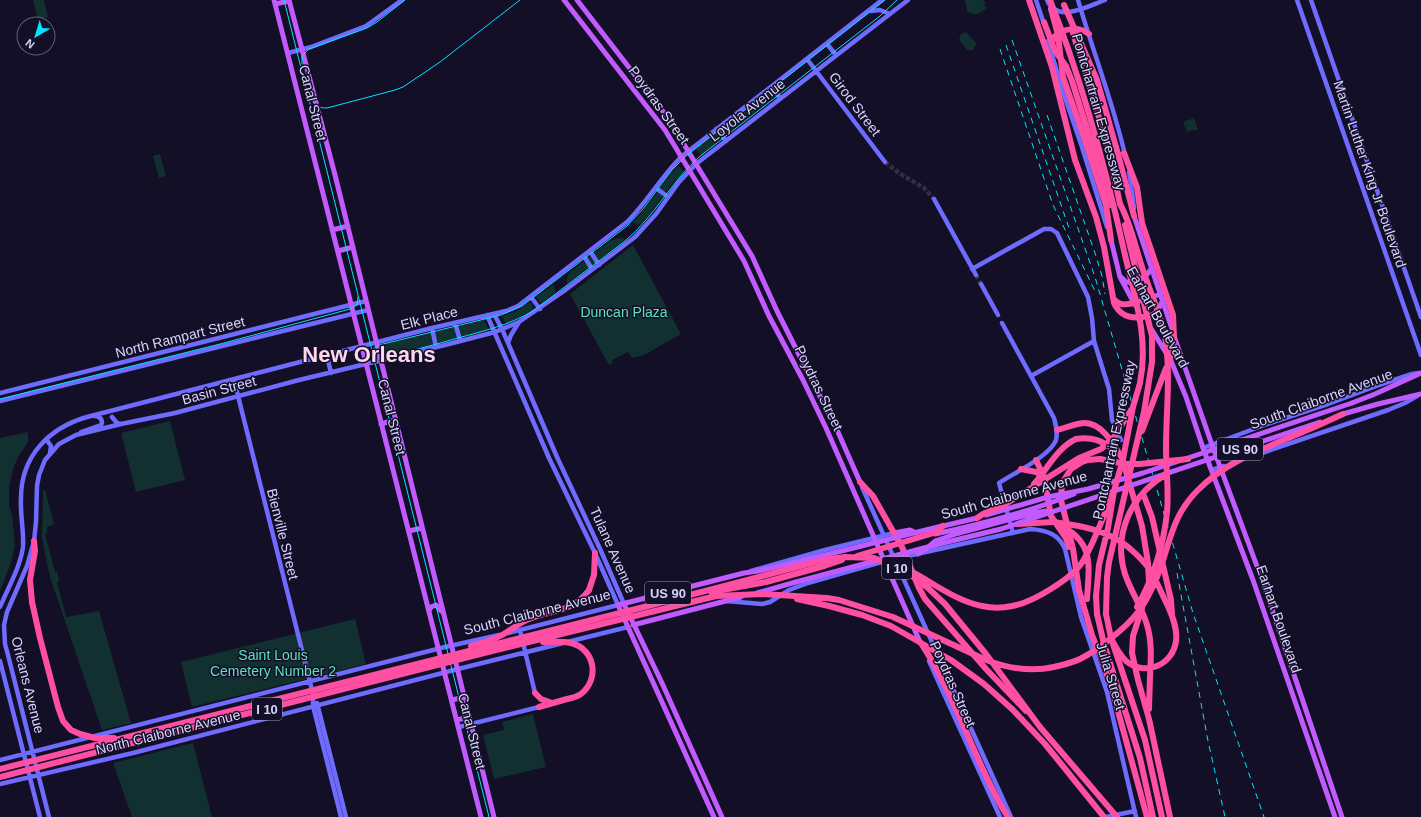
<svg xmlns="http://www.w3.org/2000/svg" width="1421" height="817" font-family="Arial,sans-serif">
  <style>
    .green { fill: #12302f }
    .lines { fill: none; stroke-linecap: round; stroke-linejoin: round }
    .secondary-tunnel { stroke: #312d47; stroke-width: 4.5; stroke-dasharray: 4.5 2; stroke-linecap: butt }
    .secondary { stroke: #6f6bff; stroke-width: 4.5 }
    .primary { stroke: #c25bff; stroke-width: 5 }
    .highway { stroke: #ff4fa3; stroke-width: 6 }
    .tram { stroke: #00e5ff; stroke-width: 1 }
    .rail { stroke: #00e5ff; stroke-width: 1; stroke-dasharray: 6 5; stroke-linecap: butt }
    .primary-bridge { stroke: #c25bff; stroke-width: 5 }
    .highway-bridge { stroke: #ff4fa3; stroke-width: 6 }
    .labels { text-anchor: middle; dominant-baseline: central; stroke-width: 3; stroke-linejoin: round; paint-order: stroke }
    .shield { fill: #130f26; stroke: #9e99be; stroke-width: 1 }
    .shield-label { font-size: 13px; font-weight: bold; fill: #d9d4ff }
    .street-label { font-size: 14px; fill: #d9d4ff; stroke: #130f26 }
    .park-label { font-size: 14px; fill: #5fe0c0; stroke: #130f26 }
    .town-label { font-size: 22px; font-weight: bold; fill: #ffd6f0; stroke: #130f26 }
  </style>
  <rect width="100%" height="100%" fill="#130f26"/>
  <!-- green -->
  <path class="green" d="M33 0H44L48 17 38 20Z
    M965 0H983L986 3 984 5 987 8C980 13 975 17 967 11Z
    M966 32 976 43V45L973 50H967L959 40 961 34Z
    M770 92 775 97 701 155 696 149Z
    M1194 118 1198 130H1193L1187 132 1183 122Z
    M160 154 166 176 159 178 153 156Z
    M678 165 684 172 672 184 643 223C639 225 636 225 633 222L639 216Z
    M618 238H624L625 240 567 284V277L569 273 610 241Z
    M633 245 681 334 644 355 632 358 628 352 612 360 613 363 609 365 570 294Z
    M553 285 556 292 541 304 536 297Z
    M530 302 532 304 533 308 531 311 506 324 502 316 515 312Z
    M484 320 489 330 383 357 380 345Z
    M170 421 185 480 136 492 121 433Z
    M28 432V442L18 457 13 469 9 487V506L12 514 15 545 11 563 0 591V438Z
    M43 490H45L54 524 47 527V533L45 534 55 572H57L59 581 57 582 66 617 99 611 131 723 102 730 50 577 42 539Z
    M355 619 366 664 192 707 181 662Z
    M533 714 546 767 494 779 483 735 504 730 502 722Z
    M193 743 212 817H132L113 763Z"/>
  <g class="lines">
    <!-- secondary-tunnel -->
    <path class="secondary-tunnel" d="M885 162 899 173 924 188 934 199
      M976 275 981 284"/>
    <!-- secondary -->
    <path class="secondary" d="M1036 0 1044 24
      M1047 0C1056 24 1089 6 1105 0
      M1078 0C1093 52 1113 102 1125 155
      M1297 0 1421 355
      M1311 0 1421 317
      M871 11 880 10 890 14
      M1048 41 1062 89 1082 147 1107 227
      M827 44 836 55
      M288 53 311 47 366 26 402 0
      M807 59 885 162
      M771 87 780 98
      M716 129 726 141
      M1129 172 1131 184 1134 208
      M656 188 668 197
      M934 199 976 275
      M590 251 599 265
      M584 256 592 269
      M972 269 1044 229H1051L1057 233 1088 297 1092 318 1094 341 1109 389 1112 420 1121 440
      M981 284 998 315
      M531 297 540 309
      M494 314 502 329 557 457 601 551 624 604
      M487 315 549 458 595 553 618 605 508 633
      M455 323 460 340
      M1002 323 1054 418C1056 426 1058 432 1056 440 1050 456 1014 473 999 483L1013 533
      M432 328 436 347
      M508 343 511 335 519 322
      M327 356 331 373
      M1031 376 1094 341
      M234 380 313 694V706L341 817
      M0 393 366 301
      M0 401 368 310
      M112 417 117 423 121 424
      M81 432 101 425 102 423C102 418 99 416 94 416
      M46 439 51 446 50 453
      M1203 448 1267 424 1328 404 1379 385 1412 374 1419 373
      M1253 456 1388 410 1405 403 1417 396
      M1212 470 1224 466
      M862 487 1011 817
      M751 571 825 550 894 533
      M726 601 762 604 770 602 789 590 808 583 885 561 1030 529C1046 530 1059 534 1065 549L1081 617 1107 692 1136 817
      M0 607C8 588 20 568 23 547 24 531 20 514 21 498 21 456 49 428 87 417L432 328 506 311 518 306 627 222C647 202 661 177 681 157L882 0
      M520 630 535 693
      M0 661 40 817
      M929 661 1000 817
      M317 703 346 817
      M459 727 539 707
      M0 760 445 647 499 635
      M0 784 133 753 458 669 628 627
      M49 817 8 655 5 644 4 625 7 612 27 566 34 541 36 522 37 486 39 475 45 460 59 444 76 435 121 424 175 413 299 380 449 344 495 332 519 322 564 291 635 237 656 214 679 182 696 164 908 0
      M1106 817 1135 811"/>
    <!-- primary -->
    <path class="primary" d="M274 0 481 817
      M289 0 335 175 494 817
      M564 0 665 130 744 261 769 316 803 380 826 428 920 642
      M577 0 668 118 752 256 777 311 838 432 860 482
      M275 4 289 1
      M1134 216 1172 329
      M332 230 348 226
      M1111 240 1120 277 1135 305
      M338 251 353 247
      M1121 277 1126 282C1138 284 1146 277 1152 268
      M1134 303 1161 294
      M1144 317C1156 315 1159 310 1163 299
      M1152 330 1171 361 1186 397 1203 448 1253 580 1335 817
      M1174 336 1212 445 1261 577 1342 817
      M1352 403 1375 394 1421 373
      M1343 414 1378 404 1421 394
      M381 424 395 420
      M943 526 977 518
      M409 531 422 528
      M894 533 910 530 916 533
      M935 534 958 529
      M918 554 926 549 935 541 959 533
      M757 593 796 582
      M624 604 662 683 722 817
      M429 611 431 607 436 605 441 611
      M633 625 741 597
      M452 700 464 697
      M457 720 469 717
      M714 817 618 605 744 573 758 571 793 563"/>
    <!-- highway -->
    <path class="highway" d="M1029 0 1052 67 1075 160 1096 217 1104 247 1114 303C1120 316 1130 319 1143 317
      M1044 22 1055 51 1066 66 1072 81 1111 205
      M1052 44 1054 37C1063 28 1079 26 1089 34
      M1102 127 1107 143 1120 204
      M1086 143 1106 205 1111 240
      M1124 153 1137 187 1140 209
      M1118 154 1134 216
      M1113 298C1119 306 1125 305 1134 303
      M1133 407 1140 383
      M1057 430C1066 428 1076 423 1085 423 1102 423 1114 445 1122 458L1142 526 1148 563 1149 582
      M1076 439C1092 436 1103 441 1115 451
      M1100 459 1088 460 1082 462 1071 469 1062 483 1061 500 1073 549 1079 590 1092 635 1102 660 1113 693 1147 817
      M1036 460 1044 477
      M1021 469 1036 472 1044 477 1051 516 1066 538 1069 547
      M860 482 873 496 902 547 919 588 925 599 986 669 1026 711
      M1144 496 1152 517 1160 552
      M1018 524 1053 522
      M1162 561 1171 600 1172 615
      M589 590 594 575 595 553
      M711 592 766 582 824 566
      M32 602 30 580 35 551 34 541
      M1142 608 1133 636 1132 653 1138 680 1149 719 1170 817
      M1097 614 1104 644 1140 758 1153 817
      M1106 614 1111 638 1145 740 1162 817
      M921 643C946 681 962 724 981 765 989 782 997 801 1008 817
      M535 693 541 699 552 703
      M539 707 567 699
      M1012 709 1045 744 1104 817
      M1149 709 1150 676"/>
    <!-- tram -->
    <path class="tram" d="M284 0 489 817
      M302 64V56L309 49 367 28 377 22 405 0
      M311 97C314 106 318 108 327 108L395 90 403 87 440 62 520 0
      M371 353 377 358 386 357C410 351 434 345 458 338 484 331 509 325 533 311L625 241C655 216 671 182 699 157L880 16 897 0
      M371 354 373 349 379 345 501 315 522 306 627 226 643 209 672 170 686 156 885 0
      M0 399 224 343 350 309 357 305 358 297"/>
    <!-- rail -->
    <path class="rail" d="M1012 40 1095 277 1193 613 1264 817
      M1006 45 1069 228
      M1000 49 1053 205 1095 291
      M1047 115 1095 253 1102 276 1105 294
      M1177 573 1208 741 1225 817"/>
    <!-- primary-bridge -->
    <path class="primary-bridge" d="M986 515 1048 497 1088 489 1143 473 1352 403
      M958 529C997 520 1036 509 1074 494
      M959 533 1034 513 1046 511
      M793 563 942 526
      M796 582 939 544 1001 529 1320 422"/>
    <!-- highway-bridge -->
    <path class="highway-bridge" d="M1050 0C1083 83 1106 169 1125 255 1135 298 1149 339 1140 383
      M1064 5 1097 80 1118 154
      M1051 9 1058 35 1063 77 1086 143
      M1073 33 1102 127
      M1120 204C1131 224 1135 246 1142 267 1149 290 1160 312 1165 336 1171 374 1166 411 1166 448 1166 470 1169 491 1167 512 1164 544 1153 579 1137 607
      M1140 209 1142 223 1173 315 1174 337 1170 360
      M1142 431 1166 368
      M1100 459 1125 464H1140L1188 459
      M1034 484C1048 468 1057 448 1076 439
      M977 518 983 514 1004 505 1079 458 1101 449 1114 437 1131 410
      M1053 522C1085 526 1113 531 1136 554 1142 560 1148 566 1152 573 1156 581 1160 589 1164 598 1170 610 1178 627 1176 641 1173 665 1145 677 1126 661 1119 654 1115 646 1111 638
      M1058 524C1095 542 1089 565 1087 599
      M857 556 937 532 943 526
      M824 566 842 560
      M914 573C936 585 957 601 982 606 991 608 1003 608 1012 606 1032 603 1073 578 1083 561 1096 539 1104 514 1114 491
      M797 599 829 606 862 615 891 626 951 660 984 684 1012 709
      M32 602 40 638 58 707 63 721 71 730 80 734 95 738H114
      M1097 614 1096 596 1099 565 1108 528 1114 491 1123 459 1133 407
      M1106 614 1107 577 1109 562 1144 412 1152 362V336L1125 225
      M543 642C552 642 562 641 571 643 595 649 600 679 581 694 577 697 572 698 567 699
      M471 646C481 643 491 641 500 636 510 631 519 623 529 619 552 609 573 613 589 590
      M1150 676C1151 659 1152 641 1147 625 1142 607 1131 592 1125 574 1113 535 1130 496 1165 475
      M0 769 644 607 812 563 830 559 845 557 874 558 887 563 911 575 928 588 945 604 986 654 1040 727 1117 817
      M0 777 484 653 716 596 762 594 827 598 839 600 893 617 986 660C1007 668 1032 672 1054 667 1062 665 1072 663 1080 659 1098 650 1126 628 1138 612 1146 602 1152 589 1157 577 1170 545 1171 517 1197 491 1223 464 1257 451 1291 437 1308 430 1326 422 1343 414"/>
  </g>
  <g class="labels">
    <!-- shield labels -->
    <g class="shield">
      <rect x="1217" y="438" width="46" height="22" rx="3"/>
      <rect x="882" y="557" width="30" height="22" rx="3"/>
      <rect x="645" y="582" width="46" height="22" rx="3"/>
      <rect x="252" y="698" width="30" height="22" rx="3"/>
    </g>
    <g class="shield-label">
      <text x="1240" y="449">US 90</text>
      <text x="897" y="568">I 10</text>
      <text x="668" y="593">US 90</text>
      <text x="267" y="709">I 10</text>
    </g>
    <!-- street labels -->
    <g class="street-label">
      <text transform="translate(313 103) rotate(76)">Canal Street</text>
      <text transform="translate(855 104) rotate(53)">Girod Street</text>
      <text transform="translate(659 105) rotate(54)">Poydras Street</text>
      <text transform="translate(747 110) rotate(-38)">Loyola Avenue</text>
      <text transform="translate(1099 112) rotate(74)">Pontchartrain Expressway</text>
      <text transform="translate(1370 174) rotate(71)">Martin Luther King Jr Boulevard</text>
      <text transform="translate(1158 317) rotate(61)">Earhart Boulevard</text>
      <text transform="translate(429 318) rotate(-14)">Elk Place</text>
      <text transform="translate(180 337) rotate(-14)">North Rampart Street</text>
      <text transform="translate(819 388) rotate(64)">Poydras Street</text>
      <text transform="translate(219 390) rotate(-15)">Basin Street</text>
      <text transform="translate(1321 399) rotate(-20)">South Claiborne Avenue</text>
      <text transform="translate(392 417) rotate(76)">Canal Street</text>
      <text transform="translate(1114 440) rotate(-78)">Pontchartrain Expressway</text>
      <text transform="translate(1014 495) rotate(-15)">South Claiborne Avenue</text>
      <text transform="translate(283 534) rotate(76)">Bienville Street</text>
      <text transform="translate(613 550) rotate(66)">Tulane Avenue</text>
      <text transform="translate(537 612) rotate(-14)">South Claiborne Avenue</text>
      <text transform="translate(1279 619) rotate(71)">Earhart Boulevard</text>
      <text transform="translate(1111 676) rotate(73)">Julia Street</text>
      <text transform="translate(953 684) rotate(66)">Poydras Street</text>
      <text transform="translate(28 685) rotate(76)">Orleans Avenue</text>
      <text transform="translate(472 731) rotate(76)">Canal Street</text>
      <text transform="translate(168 732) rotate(-14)">North Claiborne Avenue</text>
    </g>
    <!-- park labels -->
    <g class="park-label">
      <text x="624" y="312">Duncan Plaza</text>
      <text x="273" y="655">Saint Louis<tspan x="273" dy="16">Cemetery Number 2</tspan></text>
    </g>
    <!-- town labels -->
    <g class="town-label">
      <text x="369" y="354">New Orleans</text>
    </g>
  </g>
  <!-- north arrow -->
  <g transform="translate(36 36) rotate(218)"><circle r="19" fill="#130f26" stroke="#625e7d"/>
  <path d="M0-3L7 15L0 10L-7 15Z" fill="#00e5ff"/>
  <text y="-6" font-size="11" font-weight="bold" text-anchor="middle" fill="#d9d4ff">N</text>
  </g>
</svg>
